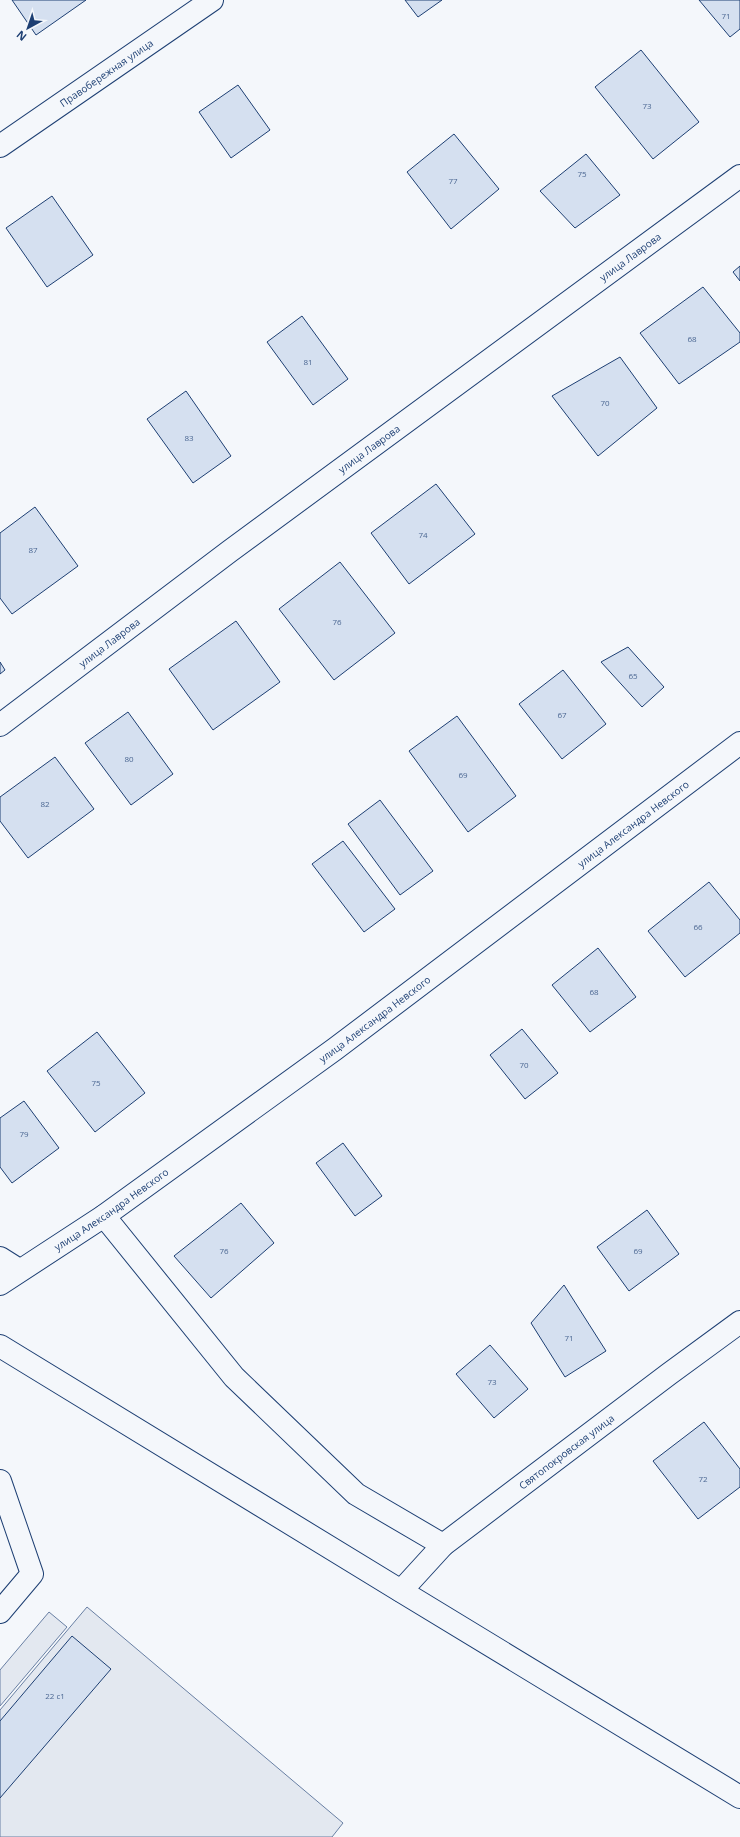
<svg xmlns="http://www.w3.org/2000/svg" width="740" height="1837" font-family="'Open Sans',sans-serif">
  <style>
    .parking { fill: #e3e8f0; stroke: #687fa3 }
    .building { fill: #d5e0f0; stroke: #1d3f73 }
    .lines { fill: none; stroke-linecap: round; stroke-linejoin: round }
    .street-casing { stroke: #1d3f73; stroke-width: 24 }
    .street { stroke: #f4f7fb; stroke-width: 22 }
    .labels { text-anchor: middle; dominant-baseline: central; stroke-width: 3; stroke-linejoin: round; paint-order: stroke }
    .number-label { font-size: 8px; fill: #4b6792 }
    .street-label { font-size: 10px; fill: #1d3f73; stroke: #f4f7fb }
  </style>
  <rect width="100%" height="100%" fill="#f4f7fb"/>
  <!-- parking -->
  <path class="parking" d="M87 1607 343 1823 332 1837H0V1710Z
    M49 1612 67 1627 0 1706V1670Z"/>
  <!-- building -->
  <path class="building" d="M12 0H86L36 35Z
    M405 0H442L418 17Z
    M699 0H740V29L730 37Z
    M641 50 699 122 653 159 595 87Z
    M238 85 270 130 231 158 199 112Z
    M454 134 499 189 451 229 407 172Z
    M586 154 620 195 575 228 540 191Z
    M52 196 93 255 47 287 6 228Z
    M740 266V281L733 272Z
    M703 287 740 333V342L679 384 640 333Z
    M302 316 348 379 313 405 267 342Z
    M620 357 657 408 598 456 552 396Z
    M186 391 231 456 193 483 147 419Z
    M436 484 475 534 409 584 371 533Z
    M35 507 78 566 12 614 0 598V533Z
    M340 562 395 633 334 680 279 609Z
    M236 621 280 682 213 730 169 669Z
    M628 647 664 687 642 707 601 662Z
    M0 662 5 670 0 674Z
    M563 670 606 724 562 759 519 704Z
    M128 712 173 774 131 805 85 743Z
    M457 716 516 796 468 832 409 751Z
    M55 757 94 809 28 858 0 821V797Z
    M380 800 433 871 400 895 348 824Z
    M343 841 395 909 364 932 312 864Z
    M709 882 740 920V933L685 977 648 931Z
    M598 948 636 997 590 1032 552 985Z
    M522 1029 558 1073 525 1099 490 1055Z
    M97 1032 145 1093 95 1132 47 1071Z
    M24 1101 59 1148 12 1183 0 1167V1118Z
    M343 1143 382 1196 355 1216 316 1163Z
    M241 1203 274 1243 211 1298 174 1256Z
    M647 1210 679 1254 629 1291 597 1247Z
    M564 1285 606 1351 565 1377 531 1323Z
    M490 1345 528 1389 494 1418 456 1374Z
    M704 1422 740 1469V1487L698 1519 653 1461Z
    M72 1636 111 1669 0 1798V1721Z"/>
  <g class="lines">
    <defs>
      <g id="street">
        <path id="s1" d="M0 146 212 0"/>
        <path id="s2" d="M0 725 230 551 740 176"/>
        <path d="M104 1216 234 1377 356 1494 443 1545"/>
        <path d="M0 1258 19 1270"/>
        <path id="s3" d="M0 1284 104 1216 335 1049 740 743"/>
        <path d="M0 1346 401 1591 740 1797"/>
        <path d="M0 1481 32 1574 0 1612"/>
        <path id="s4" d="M401 1591 443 1545 669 1374 740 1322"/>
      </g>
    </defs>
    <!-- street casing -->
    <use href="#street" class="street-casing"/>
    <!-- street -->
    <use href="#street" class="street"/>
  </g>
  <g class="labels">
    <!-- number labels -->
    <g class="number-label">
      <text x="726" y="15">71</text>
      <text x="647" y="105">73</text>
      <text x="582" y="173">75</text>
      <text x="453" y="180">77</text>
      <text x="692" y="338">68</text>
      <text x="308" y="361">81</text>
      <text x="605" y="402">70</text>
      <text x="189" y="437">83</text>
      <text x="423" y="534">74</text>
      <text x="33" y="549">87</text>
      <text x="337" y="621">76</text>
      <text x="633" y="675">65</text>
      <text x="562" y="714">67</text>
      <text x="129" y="758">80</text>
      <text x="463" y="774">69</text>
      <text x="45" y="803">82</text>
      <text x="698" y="926">66</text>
      <text x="594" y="991">68</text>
      <text x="524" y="1064">70</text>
      <text x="96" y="1082">75</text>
      <text x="24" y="1133">79</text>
      <text x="224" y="1250">76</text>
      <text x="638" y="1250">69</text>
      <text x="569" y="1337">71</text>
      <text x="492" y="1381">73</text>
      <text x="703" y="1478">72</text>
      <text x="55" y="1695">22 с1</text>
    </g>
    <!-- street labels -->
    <g class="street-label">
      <text stroke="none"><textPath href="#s1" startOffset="129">Правобережная улица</textPath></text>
      <text stroke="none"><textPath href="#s2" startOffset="785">улица Лаврова</textPath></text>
      <text stroke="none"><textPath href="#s2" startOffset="461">улица Лаврова</textPath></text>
      <text stroke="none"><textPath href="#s2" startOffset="137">улица Лаврова</textPath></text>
      <text stroke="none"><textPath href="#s3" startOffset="783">улица Александра Невского</textPath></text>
      <text stroke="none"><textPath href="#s3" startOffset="459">улица Александра Невского</textPath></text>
      <text stroke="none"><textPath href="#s3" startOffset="134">улица Александра Невского</textPath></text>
      <text stroke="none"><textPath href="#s4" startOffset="217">Святопокровская улица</textPath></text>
    </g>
  </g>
  <!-- north arrow -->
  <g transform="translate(28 28) rotate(220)" stroke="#f4f7fb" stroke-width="3" paint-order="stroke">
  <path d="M0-3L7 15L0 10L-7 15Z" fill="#1d3f73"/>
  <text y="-6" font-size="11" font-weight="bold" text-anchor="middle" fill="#1d3f73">N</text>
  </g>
</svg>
